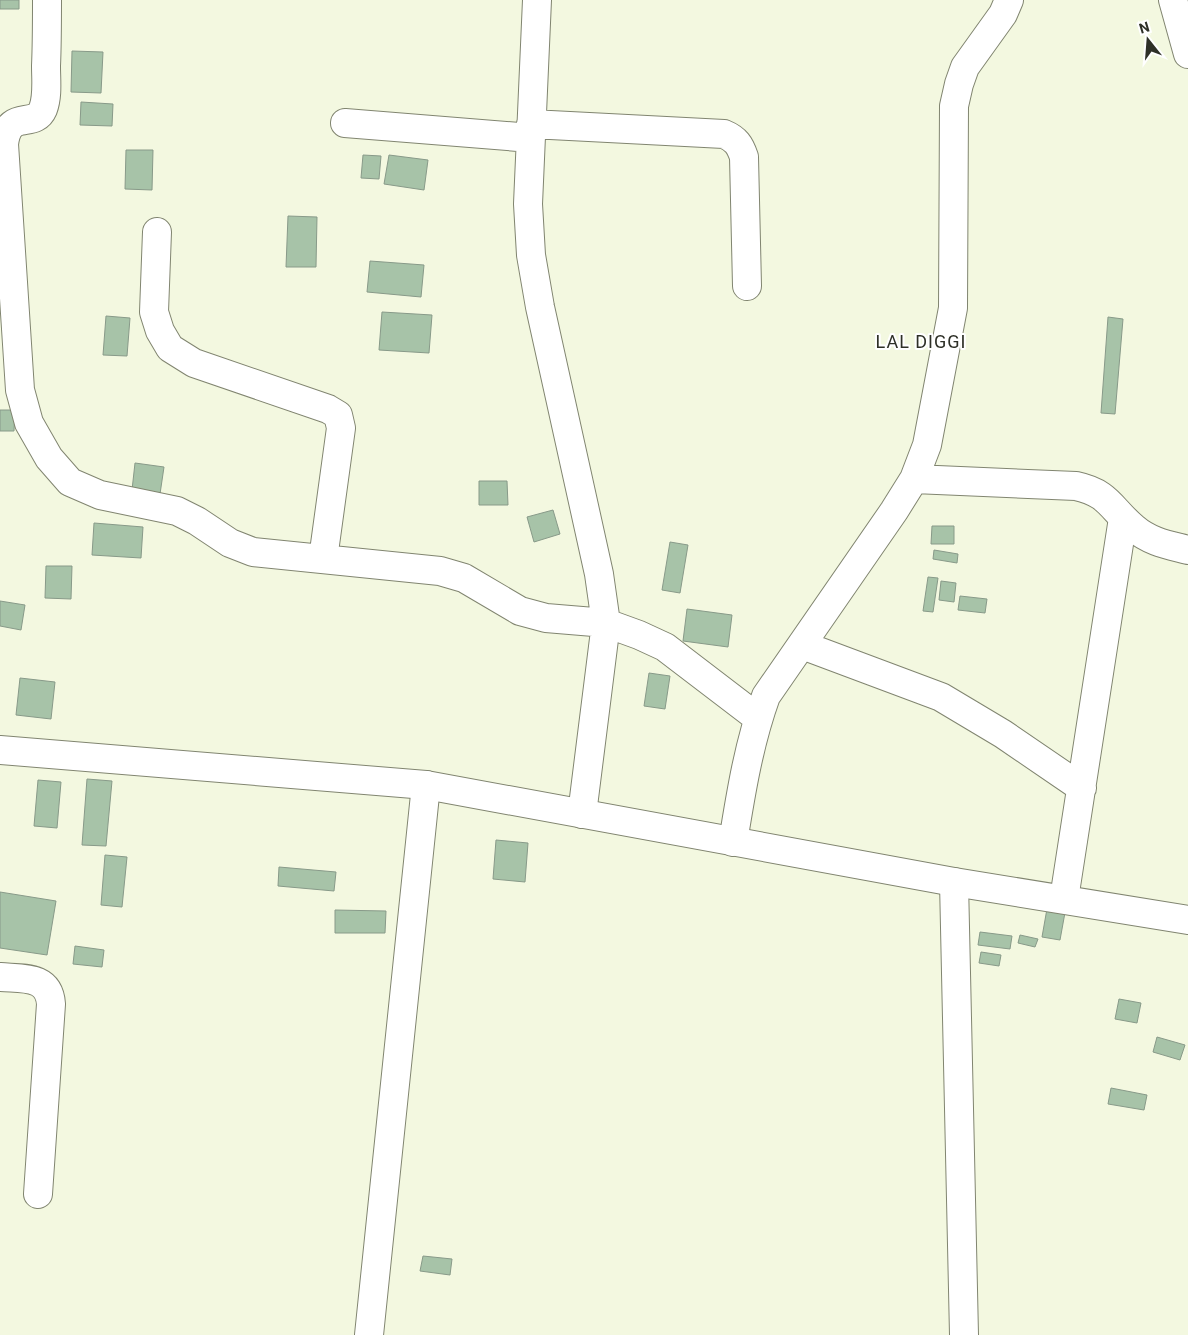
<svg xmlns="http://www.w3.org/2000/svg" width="1188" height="1335" viewBox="0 0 1188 1335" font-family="Roboto,sans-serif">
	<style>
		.building { fill: #a7c3a8; stroke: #889a89 }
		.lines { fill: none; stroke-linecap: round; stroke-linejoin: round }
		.minor-casing { stroke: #818570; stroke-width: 30 }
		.tertiary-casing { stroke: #818570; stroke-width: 30 }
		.minor { stroke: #fff; stroke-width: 28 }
		.tertiary { stroke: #fff; stroke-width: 28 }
		.labels { text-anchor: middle; stroke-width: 4; stroke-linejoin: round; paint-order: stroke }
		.neighbourhood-label { font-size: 18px; letter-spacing: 1px; fill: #2e3027; stroke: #fff }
	</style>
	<rect width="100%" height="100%" fill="#f3f8e0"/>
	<!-- building -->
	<path class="building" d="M0 0H19V9H0Z
		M72 51 103 52 101 93 71 92Z
		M81 102 113 104 112 126 80 125Z
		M126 150H153L152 190 125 189Z
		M363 155 381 156 379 179 361 178Z
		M389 155 428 160 424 190 384 184Z
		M288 216 317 217 316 267H286Z
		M370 261 424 265 421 297 367 292Z
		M382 312 432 315 429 353 379 350Z
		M106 316 130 318 127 356 103 355Z
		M1108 317 1123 319 1115 414 1101 413Z
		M0 410H15L14 431H0Z
		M135 463 164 467 160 494 132 490Z
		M479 481H507L508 505H479Z
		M553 510 560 534 534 542 527 517Z
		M94 523 143 527 141 558 92 555Z
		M932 526H954V544H931Z
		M670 542 688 545 680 593 662 590Z
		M934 550 958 554 957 563 933 559Z
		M46 566H72L71 599 45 598Z
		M928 577 938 578 933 612 923 611Z
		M941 581 956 583 954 602 939 600Z
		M960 596 987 599 985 613 958 610Z
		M0 601 25 605 21 630 0 626Z
		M687 609 732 615 728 647 683 641Z
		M649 673 670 676 665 709 644 706Z
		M20 678 55 682 51 719 16 715Z
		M87 779 112 781 106 846 82 845Z
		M38 780 61 782 57 828 34 826Z
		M496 840 528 843 525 882 493 879Z
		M105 855 127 857 122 907 101 905Z
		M279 867 336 872 334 891 278 886Z
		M0 892 56 901 47 955 0 948Z
		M1048 903 1066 907 1060 940 1042 937Z
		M335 910 386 911 385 933H335Z
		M980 932 1012 936 1010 949 978 945Z
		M1020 935 1038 939 1035 947 1018 943Z
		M75 946 104 950 102 967 73 964Z
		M981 952 1001 955 999 966 979 963Z
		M1119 999 1141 1003 1137 1023 1115 1019Z
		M1157 1037 1185 1045 1180 1060 1153 1052Z
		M1111 1088 1147 1095 1144 1110 1108 1104Z
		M423 1256 452 1259 450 1275 420 1271Z"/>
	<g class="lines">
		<!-- minor casing -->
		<g class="minor-casing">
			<path id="minor" d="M47 0C47 22 47 44 46 66 46 80 48 96 43 109 34 130 9 107 4 144L20 390 29 423 49 458 70 482 100 495 177 511 197 521 230 543 253 552 440 571 464 578 520 611 546 618 606 623 639 635 665 647 758 718
				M537 0 528 204 531 255 540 307 599 574 606 623 582 814
				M1173 0 1188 54
				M345 123 531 138
				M531 124 724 134C736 139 740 145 744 157L747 286
				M157 232 154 312 160 331 170 348 194 363 328 409 338 415 341 428 323 559
				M914 479 1076 486C1109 493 1111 509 1134 528 1150 542 1169 545 1188 550
				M802 645 941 697 1003 734 1082 788
				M733 842C741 792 749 743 766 696L894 511 914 479 927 445 953 308 954 106 959 84 965 67 1003 14 1009 0
				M954 882 964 1335
				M1064 899 1123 518
				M0 977C23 979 49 975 51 1004L38 1194
				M369 1335 426 785"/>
		</g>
		<!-- tertiary casing -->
		<g class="tertiary-casing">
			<path id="tertiary" d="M0 750 426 785 954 882 1188 920"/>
		</g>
		<!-- minor -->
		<use href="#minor" class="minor"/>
		<!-- tertiary -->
		<use href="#tertiary" class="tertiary"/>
	</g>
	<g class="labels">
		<!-- neighbourhood labels -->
		<g class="neighbourhood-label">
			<text x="921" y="348">LAL DIGGI</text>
		</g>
	</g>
	<!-- north arrow -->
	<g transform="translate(1148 40) rotate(343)" stroke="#ffffff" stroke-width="4" paint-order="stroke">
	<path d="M0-4L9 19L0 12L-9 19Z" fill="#2e3027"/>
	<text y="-8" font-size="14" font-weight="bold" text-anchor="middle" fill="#2e3027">N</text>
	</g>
</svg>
